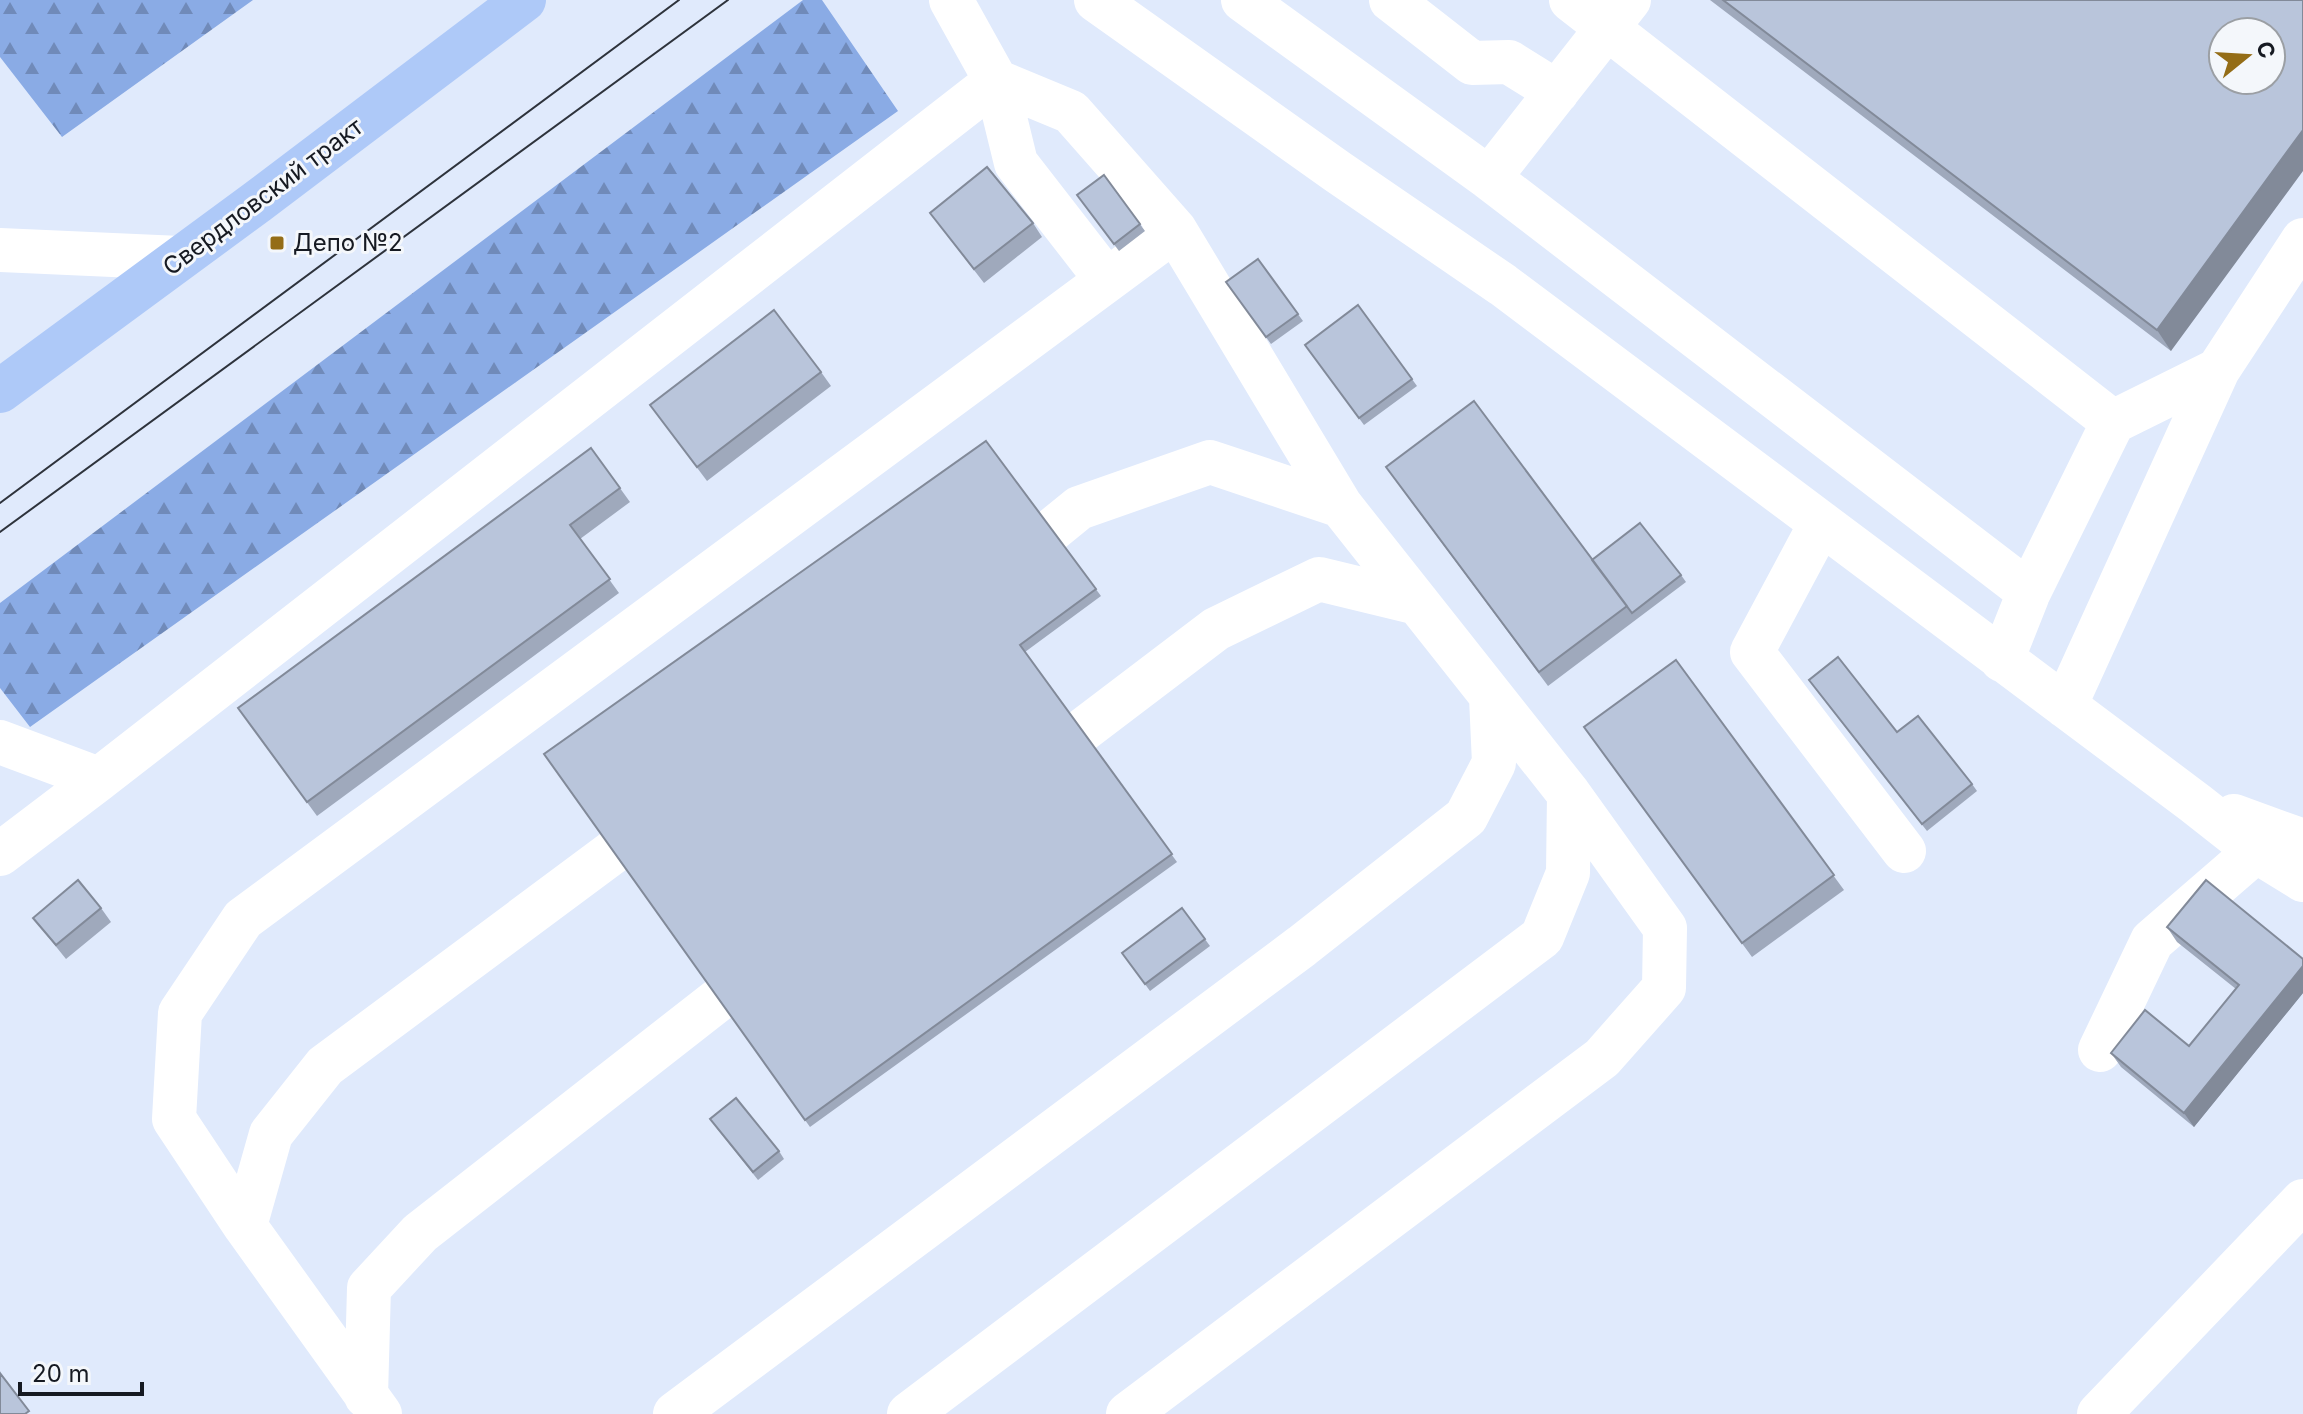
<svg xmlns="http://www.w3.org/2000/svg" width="2303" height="1414" viewBox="0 0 2303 1414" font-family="Inter,sans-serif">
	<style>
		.forest { fill: url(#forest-firs) }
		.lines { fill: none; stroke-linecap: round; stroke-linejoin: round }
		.minor { stroke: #fff; stroke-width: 44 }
		.major { stroke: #aec9f8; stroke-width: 44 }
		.tram { stroke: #2e333c; stroke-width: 2 }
		.wall { fill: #9fa9bc }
		.shaded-wall { fill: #828a99 }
		.building { fill: #b9c5db; stroke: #828a99; stroke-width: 2; fill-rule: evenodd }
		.poi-dot { fill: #946d17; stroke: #f4f7fb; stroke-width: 3 }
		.labels { text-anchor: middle; stroke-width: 6; stroke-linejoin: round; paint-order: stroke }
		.street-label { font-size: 24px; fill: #161a22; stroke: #f4f7fb }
		.poi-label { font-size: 24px; fill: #161a22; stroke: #f4f7fb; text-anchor: start }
	</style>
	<defs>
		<pattern id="forest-firs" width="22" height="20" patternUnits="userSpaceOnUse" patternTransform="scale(2)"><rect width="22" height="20" fill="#8aabe5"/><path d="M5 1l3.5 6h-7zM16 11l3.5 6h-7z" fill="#708ab9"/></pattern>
	</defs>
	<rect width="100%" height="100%" fill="#e0eafc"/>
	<!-- forest -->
	<path class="forest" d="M0 0H253L62 137 0 57Z
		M803 0H822L898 111 30 727 0 688V603Z"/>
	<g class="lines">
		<!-- minor -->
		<path class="minor" d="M951 0 996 81 1016 163 1106 279
			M1096 0 1338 172 1503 285 2195 803 2256 851 2303 880
			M1243 0 1489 178 1629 0
			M1391 0 1472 63 1509 62 1557 92
			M1571 0 2113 422 2218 370
			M1489 178 2029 592
			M0 250 180 258
			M1821 523 1752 652 1904 851
			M1052 530 1079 508 1210 462 1341 506
			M2002 660 2029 592 2113 422
			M2065 706 2218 370 2303 240
			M1083 730 1216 629 1319 579 1418 603
			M0 742 99 779 996 81
			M2234 816 2303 841
			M0 854 99 779
			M2100 1050 2152 941 2256 851
			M245 1226 271 1134 325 1066 613 852
			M366 1396 369 1288 420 1233 718 1000
			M380 1414 245 1226 174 1119 180 1013 243 919 1175 230
			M675 1414 1302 946 1466 817 1494 763 1491 697
			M909 1414 1542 937 1568 873 1569 794 1341 506 1175 230 1071 112 996 81
			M1128 1414 1602 1058 1664 988 1665 928 1569 794
			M2099 1414 2303 1201"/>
		<!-- major -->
		<path class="major" d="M0 391 257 202 524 0"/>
		<!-- tram -->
		<path class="tram" d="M0 503 679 0
			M0 532 728 0"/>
	</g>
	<!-- wall -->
	<path class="wall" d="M1710 0H2303L2171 351Z
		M1104 175 1145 231 1119 251 1077 195Z
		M930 213 1033 223 1042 237 984 283Z
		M1258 259 1303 321 1271 344 1226 282Z
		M1358 305 1417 386 1364 425 1305 345Z
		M821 372 831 386 707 481 650 405Z
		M986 441 1101 596 1025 652 1177 862 810 1127 544 754Z
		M591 448 630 502 580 539 619 593 317 816 238 708Z
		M1396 481 1592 560 1681 575 1686 582 1548 686Z
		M1676 660 1844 890 1752 957 1584 727Z
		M1814 687 1897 732 1972 784 1977 791 1927 831Z
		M101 908 111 922 66 959 33 918Z
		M1182 908 1210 946 1150 991 1122 953Z
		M2167 927 2303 959V993L2194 1127 2121 1067 2111 1053 2189 1046 2236 989 2177 942Z
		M715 1126 779 1151 784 1159 758 1180Z"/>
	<!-- shaded-wall -->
	<path class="shaded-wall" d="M2303 130V171L2171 351 2157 330Z
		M2303 966V993L2194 1127 2184 1113Z"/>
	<!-- building -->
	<path class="building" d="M1723 0H2303V130L2157 330ZM2223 32H2271V80H2223Z
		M987 167 1033 223 974 269 930 213Z
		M1104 175 1140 224 1114 244 1077 195Z
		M1258 259 1298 314 1266 337 1226 282Z
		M1358 305 1412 379 1359 418 1305 345Z
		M774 310 821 372 697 467 650 405Z
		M1474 401 1627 606 1539 672 1386 467Z
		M986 441 1096 589 1020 645 1172 854 805 1120 544 754Z
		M591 448 620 488 570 525 610 579 307 802 238 708Z
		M1640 523 1681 575 1632 613 1592 560Z
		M1838 657 1897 732 1918 716 1972 784 1922 824 1809 680Z
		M1676 660 1834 875 1742 943 1584 727Z
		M78 880 101 908 56 945 33 918Z
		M2206 880 2303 959V966L2184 1113 2111 1053 2145 1010 2189 1046 2239 985 2167 927Z
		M1182 908 1205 939 1145 984 1122 953Z
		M736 1098 779 1151 753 1172 710 1119Z
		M0 1373 29 1411 25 1414H0Z"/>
	<!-- markers -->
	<rect class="poi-dot" x="269" y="235" width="16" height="16" rx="4"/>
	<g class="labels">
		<!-- street labels -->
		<g class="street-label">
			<text transform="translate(263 197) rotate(-37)" y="8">Свердловский тракт</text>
		</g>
		<!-- poi labels -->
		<g class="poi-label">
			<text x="293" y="251">Депо №2</text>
		</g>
	</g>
	<!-- north arrow -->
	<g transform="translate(2247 56) rotate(72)"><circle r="38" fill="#f4f7fb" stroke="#9b9fa4" stroke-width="2"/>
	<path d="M0-6L14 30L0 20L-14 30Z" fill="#946d17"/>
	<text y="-12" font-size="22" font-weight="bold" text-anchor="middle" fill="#161a22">С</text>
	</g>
	<!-- scale -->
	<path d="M20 1382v12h122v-12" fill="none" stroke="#161a22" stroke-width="4"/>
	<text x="32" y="1382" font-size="24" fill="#161a22" stroke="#f4f7fb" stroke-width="6" paint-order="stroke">20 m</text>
</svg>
